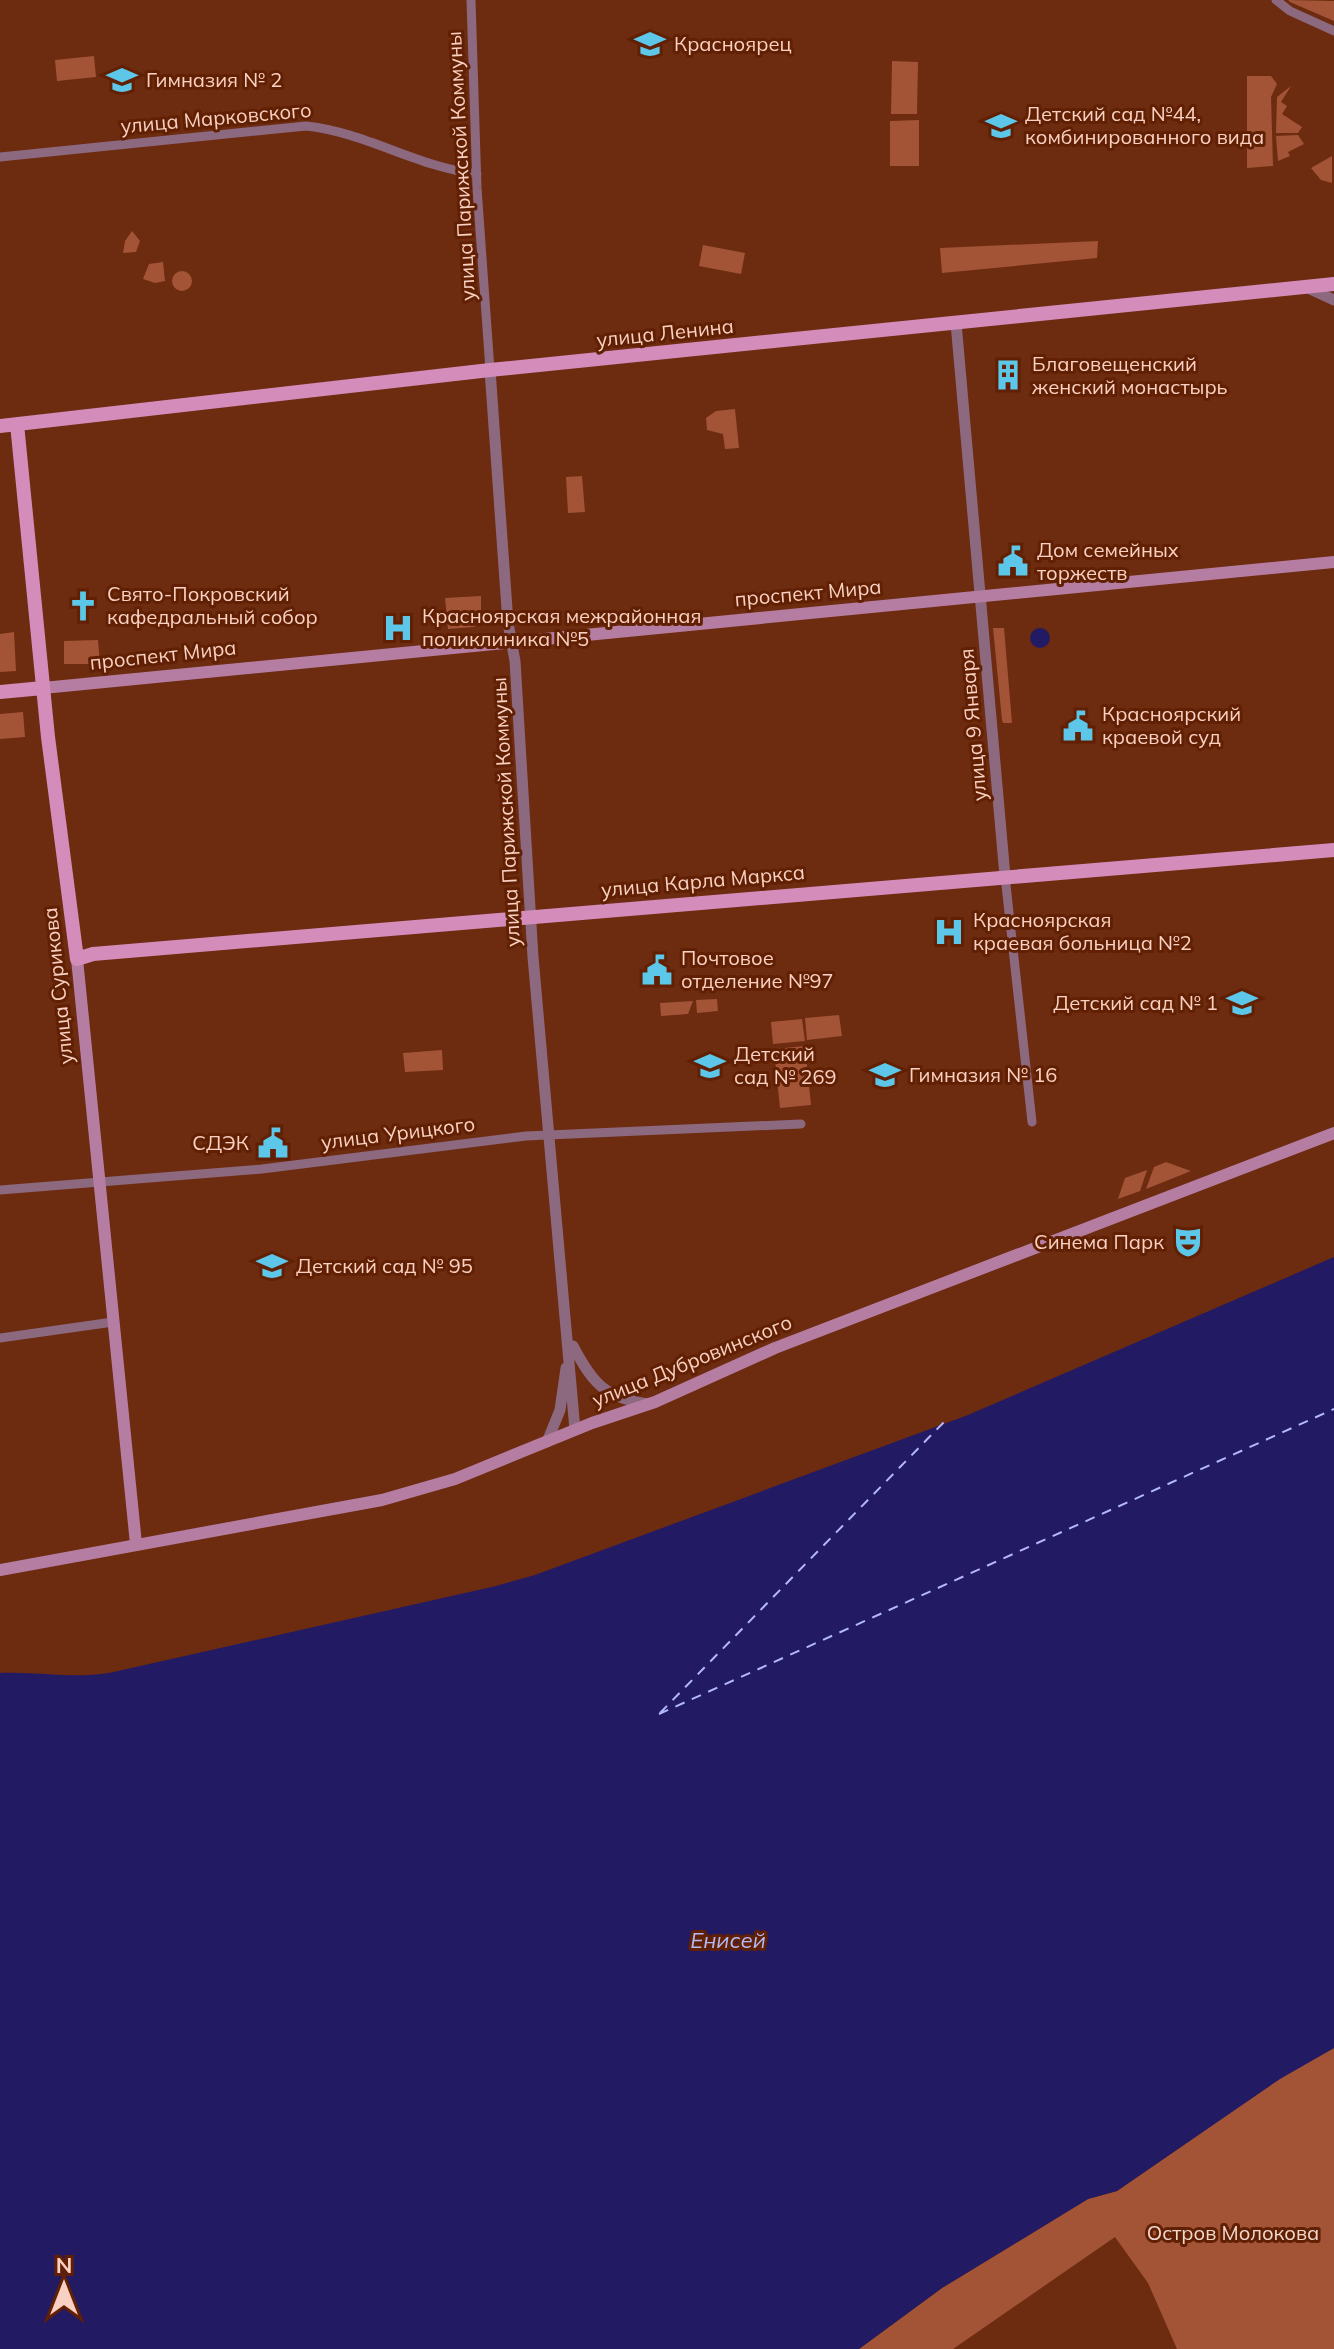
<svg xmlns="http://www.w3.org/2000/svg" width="1334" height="2349" viewBox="0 0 1334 2349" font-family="Mulish,sans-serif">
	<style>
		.green { fill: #a35437 }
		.water { fill: #231a64 }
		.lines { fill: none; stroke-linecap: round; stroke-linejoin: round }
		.ferry { stroke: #b3b8f9; stroke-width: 2; stroke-dasharray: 10 8; stroke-linecap: butt }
		.minor { stroke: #8c697f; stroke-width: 9 }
		.tertiary { stroke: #8c697f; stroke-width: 11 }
		.secondary { stroke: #b57da1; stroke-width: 12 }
		.primary { stroke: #d48cbb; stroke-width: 14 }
		.labels { text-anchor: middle; stroke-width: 6; stroke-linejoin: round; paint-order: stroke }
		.poi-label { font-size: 20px; fill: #f9d0c1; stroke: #612003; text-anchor: start }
		.street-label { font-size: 20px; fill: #f9d0c1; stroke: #612003 }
		.park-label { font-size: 20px; fill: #f1d8cf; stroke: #612003 }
		.water-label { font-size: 22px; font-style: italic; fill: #b3b8f9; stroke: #612003 }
	</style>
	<rect width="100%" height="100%" fill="#6d2b10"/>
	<!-- green -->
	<path class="green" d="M1288 0 1334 1V21L1290 2Z
		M94 56 96 77 57 81 55 60Z
		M892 61 918 62 917 114H891Z
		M1247 76H1271L1277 84 1271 97 1273 166 1247 168Z
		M1291 86 1281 102 1287 106 1282 114 1302 127 1298 133H1276L1277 97Z
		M919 120V166H890V121Z
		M1298 135 1304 144 1288 152 1290 156 1278 161 1276 136Z
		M1332 156V183L1321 180 1311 168Z
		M132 231 140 241 136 252 123 253 125 241Z
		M1098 241 1097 258 942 273 940 248Z
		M703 245 745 253 741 274 699 266Z
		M163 262 165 281 155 283 143 279 149 264Z
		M172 281a10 10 0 1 1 20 0a10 10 0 1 1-20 0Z
		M735 409 739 448 725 449 723 434 707 430 706 418 716 411Z
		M582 476 585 512 568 513 566 477Z
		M481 596V618L474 627 448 629 445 598Z
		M993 628H1004L1012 723H1003L1002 720Z
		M14 632 16 671 0 672V634Z
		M98 640 100 664H64V641Z
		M23 712 25 737 0 739V714Z
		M717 999 718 1011 697 1013 696 1000Z
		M693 1001 688 1014 661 1016 660 1003Z
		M839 1015 842 1036 807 1040 805 1018Z
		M802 1019 805 1041 773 1044 771 1022Z
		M805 1046 811 1105 780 1108 774 1049Z
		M442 1050 443 1070 405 1072 403 1053Z
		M1166 1162 1191 1171 1146 1189 1154 1167Z
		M1147 1170 1140 1191 1118 1199 1125 1178Z
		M1334 2048V2349H1177L1148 2283 1115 2237 953 2349H859L942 2288 1088 2199 1117 2191 1280 2078Z"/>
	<!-- water -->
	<path class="water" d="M1030 638a10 10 0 1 1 20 0a10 10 0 1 1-20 0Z
		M1334 1257V2048L1280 2079 1117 2191 1088 2199 942 2288 859 2349H0V1673C38 1671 70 1679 109 1673L496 1586 535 1575 968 1415Z"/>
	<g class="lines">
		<!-- ferry -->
		<path class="ferry" d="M660 1713 944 1422
			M659 1714 1334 1409"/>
		<!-- minor -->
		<path class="minor" d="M471 0 477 188 490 370
			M1276 0 1290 11 1334 31
			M0 157 306 126C365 132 417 167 477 174
			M1005 876 1032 1122
			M0 1190 262 1169 526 1136 801 1124
			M0 1338 113 1322"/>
		<!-- tertiary -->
		<path class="tertiary" d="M1306 287 1334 300
			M956 323 1005 876
			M490 370 508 623 515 661 533 957 575 1430
			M573 1346C593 1384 605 1398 649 1404
			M547 1442 560 1410 566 1368"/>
		<!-- secondary -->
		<path class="secondary" d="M43 688 1334 562
			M77 959 136 1544
			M0 1570 382 1500 455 1479 592 1423 655 1402 775 1348 1334 1133"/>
		<!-- primary -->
		<path class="primary" d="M17 424 48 737 77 959 93 954 1334 850
			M0 426 490 370 1334 284
			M0 692 43 688"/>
	</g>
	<!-- icons -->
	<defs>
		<g id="school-bare" transform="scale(2.4)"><path d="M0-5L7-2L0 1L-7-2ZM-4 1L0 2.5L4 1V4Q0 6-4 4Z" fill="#5cc7e8" stroke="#612003" stroke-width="2.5" paint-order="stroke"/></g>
		<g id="building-bare" transform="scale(2.4)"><path d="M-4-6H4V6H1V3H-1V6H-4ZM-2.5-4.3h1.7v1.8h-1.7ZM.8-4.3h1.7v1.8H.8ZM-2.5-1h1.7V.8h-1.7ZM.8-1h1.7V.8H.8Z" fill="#5cc7e8" stroke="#612003" stroke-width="2.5" paint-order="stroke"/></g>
		<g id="civic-bare" transform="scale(2.4)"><path d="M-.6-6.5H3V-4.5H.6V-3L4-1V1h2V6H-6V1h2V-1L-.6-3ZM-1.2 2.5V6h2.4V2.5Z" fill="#5cc7e8" stroke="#612003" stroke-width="2.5" paint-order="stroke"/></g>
		<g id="church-bare" transform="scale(2.4)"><path d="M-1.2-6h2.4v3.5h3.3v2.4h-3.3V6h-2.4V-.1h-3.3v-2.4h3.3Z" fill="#5cc7e8" stroke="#612003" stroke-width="2.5" paint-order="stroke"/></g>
		<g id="hospital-bare" transform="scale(2.4)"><path d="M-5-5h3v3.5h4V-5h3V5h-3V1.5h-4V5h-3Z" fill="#5cc7e8" stroke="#612003" stroke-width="2.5" paint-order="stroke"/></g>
		<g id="theatre-bare" transform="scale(2.4)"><path d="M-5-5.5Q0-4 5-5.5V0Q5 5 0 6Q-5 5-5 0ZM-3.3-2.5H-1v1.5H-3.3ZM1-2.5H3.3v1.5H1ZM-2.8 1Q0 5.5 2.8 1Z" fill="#5cc7e8" stroke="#612003" stroke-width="2.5" paint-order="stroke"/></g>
	</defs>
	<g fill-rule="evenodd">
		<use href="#school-bare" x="650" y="44"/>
		<use href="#school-bare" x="122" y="80"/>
		<use href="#school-bare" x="1001" y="126"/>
		<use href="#building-bare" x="1008" y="375"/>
		<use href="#civic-bare" x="1013" y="561"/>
		<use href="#church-bare" x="83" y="606"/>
		<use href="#hospital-bare" x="398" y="628"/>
		<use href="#civic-bare" x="1078" y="726"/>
		<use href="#hospital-bare" x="949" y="932"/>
		<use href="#civic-bare" x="657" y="970"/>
		<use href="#school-bare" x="1242" y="1003"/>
		<use href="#school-bare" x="710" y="1066"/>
		<use href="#school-bare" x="885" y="1075"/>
		<use href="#civic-bare" x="273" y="1143"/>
		<use href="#theatre-bare" x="1188" y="1242"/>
		<use href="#school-bare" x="272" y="1266"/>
	</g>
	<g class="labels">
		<!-- poi labels -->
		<g class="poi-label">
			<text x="674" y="51">Красноярец</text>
			<text x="146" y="87">Гимназия № 2</text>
			<text x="1025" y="121">Детский сад №44,<tspan x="1025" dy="23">комбинированного вида</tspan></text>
			<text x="1032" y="371">Благовещенский<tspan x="1032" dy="23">женский монастырь</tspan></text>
			<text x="1037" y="557">Дом семейных<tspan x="1037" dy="23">торжеств</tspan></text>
			<text x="107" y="601">Свято-Покровский<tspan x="107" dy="23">кафедральный собор</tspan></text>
			<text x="422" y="623">Красноярская межрайонная<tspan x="422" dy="23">поликлиника №5</tspan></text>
			<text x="1102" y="721">Красноярский<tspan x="1102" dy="23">краевой суд</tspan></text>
			<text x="973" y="927">Красноярская<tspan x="973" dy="23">краевая больница №2</tspan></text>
			<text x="681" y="965">Почтовое<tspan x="681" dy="23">отделение №97</tspan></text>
			<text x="1218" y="1010" text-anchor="end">Детский сад № 1</text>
			<text x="734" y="1061">Детский<tspan x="734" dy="23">сад № 269</tspan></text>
			<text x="909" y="1082">Гимназия № 16</text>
			<text x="249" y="1150" text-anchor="end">СДЭК</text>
			<text x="1164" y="1249" text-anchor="end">Синема Парк</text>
			<text x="296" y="1273">Детский сад № 95</text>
		</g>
		<!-- street labels -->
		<g class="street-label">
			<text transform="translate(216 118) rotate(-5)" y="7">улица Марковского</text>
			<text transform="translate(461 166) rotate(-93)" y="7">улица Парижской Коммуны</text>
			<text transform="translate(665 333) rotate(-6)" y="7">улица Ленина</text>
			<text transform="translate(808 593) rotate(-5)" y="7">проспект Мира</text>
			<text transform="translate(163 655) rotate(-6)" y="7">проспект Мира</text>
			<text transform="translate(973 725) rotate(-95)" y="7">улица 9 Января</text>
			<text transform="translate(506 812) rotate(-93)" y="7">улица Парижской Коммуны</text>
			<text transform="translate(703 881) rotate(-5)" y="7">улица Карла Маркса</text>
			<text transform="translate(58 986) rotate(-96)" y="7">улица Сурикова</text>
			<text transform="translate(398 1133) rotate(-7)" y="7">улица Урицкого</text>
			<text transform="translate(692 1361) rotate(-22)" y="7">улица Дубровинского</text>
		</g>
		<!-- park labels -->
		<g class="park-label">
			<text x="1233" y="2240">Остров Молокова</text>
		</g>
		<!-- water labels -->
		<g class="water-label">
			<text x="728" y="1948">Енисей</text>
		</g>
	</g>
	<!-- north arrow -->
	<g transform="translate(64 2285)" stroke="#612003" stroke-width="6" paint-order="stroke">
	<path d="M0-6L14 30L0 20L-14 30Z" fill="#f9d0c1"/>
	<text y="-12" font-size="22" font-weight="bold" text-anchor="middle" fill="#f9d0c1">N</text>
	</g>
</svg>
